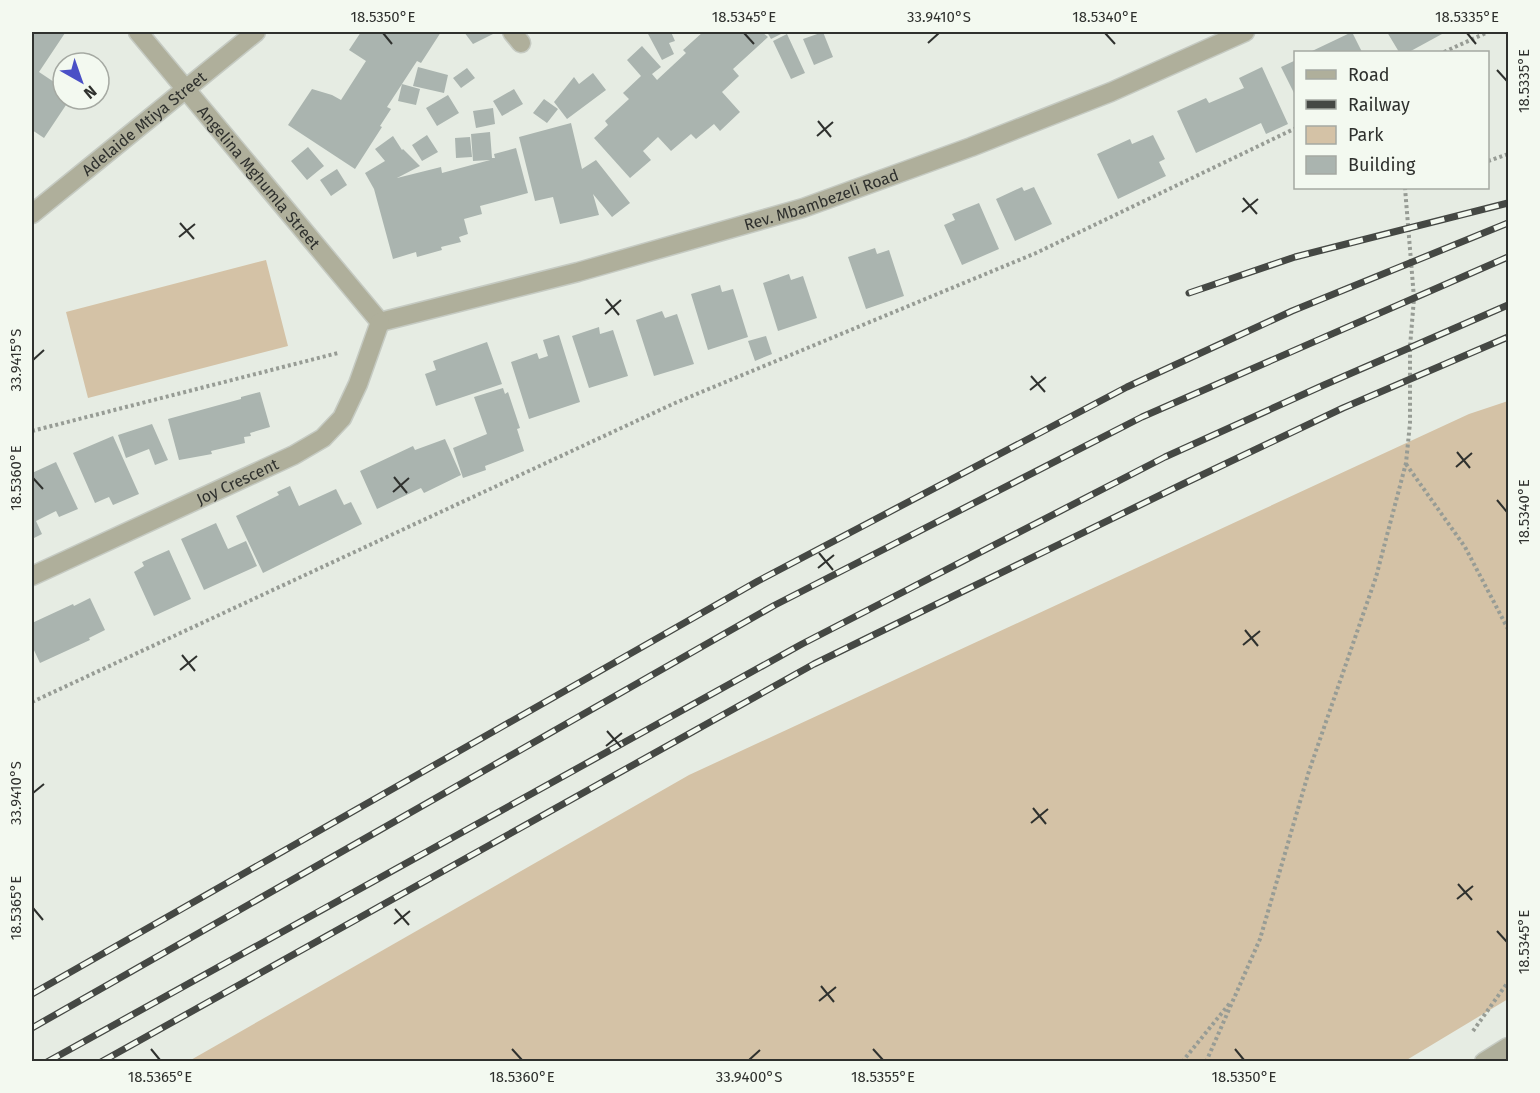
<svg xmlns="http://www.w3.org/2000/svg" width="1540" height="1093" viewBox="0 0 1540 1093" font-family="'Fira Sans',sans-serif">
	<style>
		.green { fill: #d4c2a6 }
		.building { fill: #aab4af }
		.lines { fill: none; stroke-linecap: round; stroke-linejoin: round }
		.service-casing { stroke: #c5cac2; stroke-width: 21 }
		.minor-casing { stroke: #c5cac2; stroke-width: 21 }
		.path { stroke: #979c95; stroke-width: 4; stroke-dasharray: 3 3; stroke-linecap: butt }
		.service { stroke: #afaf9b; stroke-width: 18 }
		.minor { stroke: #afaf9b; stroke-width: 18 }
		.rail-casing { stroke: #454844; stroke-width: 7 }
		.rail { stroke: #f3f9f0; stroke-width: 4.5; stroke-dasharray: 14; stroke-linecap: butt }
		.ticks { fill: none; stroke: #2f312e; stroke-width: 2 }
		.labels { text-anchor: middle; stroke-width: 4.5; stroke-linejoin: round; paint-order: stroke }
		.street-label { font-size: 16px; fill: #2f312e; stroke: #f3f9f0 }
		.neatline { fill: none; stroke: #2f312e; stroke-width: 2 }
		.ticks-label { font-size: 15px; text-anchor: middle; fill: #2f312e }
	</style>
	<rect width="100%" height="100%" fill="#e6ece3"/>
	<!-- green -->
	<path class="green" d="M266 260 288 346 88 398 66 312Z
		M1508 401V999L1405 1061H189L689 775 1469 414Z"/>
	<!-- building -->
	<path class="building" d="M32 32H62L65 33 39 72 63 88V99H70L44 138 32 130Z
		M361 32H441L421 63 417 61 387 107 391 109 380 126 382 127 355 169 288 125 312 89 332 95 341 100 366 61 349 50Z
		M464 32H492L493 34 473 44Z
		M647 32H671L675 41 669 43 674 54 662 60Z
		M703 32H762L768 37 733 69 739 76 722 92 740 112 720 131 714 124 696 139 691 134 671 151 658 137 643 151 651 160 630 178 594 138 608 125 605 121 629 99 623 93 641 76 627 60 642 46 661 67 652 74 657 80 686 53 683 50Z
		M767 32H785L771 39Z
		M823 32 833 57 814 65 803 39Z
		M1352 32 1362 52H1310Z
		M1387 32H1441L1442 34 1409 52H1399Z
		M787 34 805 73 791 79 773 41Z
		M1296 60V97L1281 67Z
		M418 67 448 75 444 93 413 86Z
		M1262 67 1288 124 1266 134 1261 123 1196 153 1177 111 1206 98 1209 103 1244 88 1239 78Z
		M467 68 475 78 461 88 453 78Z
		M593 73 606 90 567 119 554 102 574 77 579 84Z
		M402 84 420 89 416 105 398 101Z
		M514 89 523 104 502 116 493 101Z
		M448 95 459 113 437 126 426 108Z
		M544 99 558 109 547 123 533 113Z
		M493 108 495 124 476 128 473 111Z
		M571 123 582 169 596 160 630 203 612 217 593 194 599 215 560 224 553 197 535 201 519 137Z
		M490 132 492 158H495L494 154 516 148 528 193 480 206 482 214 464 219 468 234 459 237 461 242 441 247 442 250 417 257 416 252 393 259 374 189 365 173 385 161 375 149 393 136 402 150 403 149 420 166 397 178 441 167 442 173 490 160 473 161 471 134Z
		M427 135 438 152 422 161 412 145Z
		M1153 135 1165 159 1159 162 1166 176 1118 199 1097 154 1130 139 1132 144Z
		M470 137 472 157 456 158 455 138Z
		M308 147 324 166 307 180 291 161Z
		M337 169 347 185 331 196 320 180Z
		M1022 187 1024 191 1034 187 1052 224 1015 241 996 199Z
		M979 203 999 249 962 265 944 225 955 220 952 214Z
		M875 248 877 254 889 250 904 296 866 309 848 257Z
		M789 274 791 280 803 276 817 318 778 331 763 283Z
		M720 285 722 292 733 289 748 337 708 350 691 294Z
		M662 311 665 318 677 314 694 364 654 376 636 320Z
		M599 327 600 334 613 330 628 376 589 388 572 336Z
		M559 335 580 402 529 419 511 362 537 353 539 359 548 356 543 340Z
		M766 336 772 354 755 361 748 341Z
		M487 342 502 384 436 406 425 374 436 370 433 361Z
		M503 388 505 394 508 392 520 428 517 429 524 451 485 466 486 470 463 478 453 448 487 434 474 397Z
		M260 392 270 427 250 433 251 436 244 437 245 443 211 451 212 454 179 460 168 419 241 399V397Z
		M152 424 168 460 155 465 149 449 126 458 118 435Z
		M113 436 139 494 113 505 109 497 95 503 73 453Z
		M445 439 461 475 424 493 421 488 377 509 360 471 413 446 415 450Z
		M56 462 78 509 59 517 56 511 36 521 42 534 32 539V473Z
		M290 486 299 506 336 489 344 505 351 502 362 524 263 573 236 516 279 495 277 492Z
		M216 523 228 549 246 541 257 566 204 590 181 539Z
		M169 550 191 599 154 616 134 572 144 566 142 562Z
		M90 598 105 630 89 638 90 640 40 663 32 646V637L33 636 32 623 73 604 74 606Z"/>
	<g class="lines">
		<!-- service casing -->
		<g class="service-casing">
			<path id="service" d="M512 32 521 43"/>
		</g>
		<!-- minor casing -->
		<g class="minor-casing">
			<g id="minor">
				<path id="s1" d="M138 32 380 322"/>
				<path id="s2" d="M32 214 256 32"/>
				<path id="s3" d="M380 322 578 272 803 208 971 147 1111 92 1245 32"/>
				<path id="s4" d="M32 576 294 455 323 438 342 418 358 384 380 322"/>
				<path d="M1484 1062 1508 1047"/>
			</g>
		</g>
		<!-- path -->
		<path class="path" d="M1444 52 1488 32
			M1488 161 1508 154
			M32 431 338 353
			M1406 464 1465 547 1508 629
			M32 702 675 403 1036 253 1296 128
			M1473 1031 1508 982
			M1182 1062 1230 1003
			M1206 1062 1260 939 1309 771 1376 577 1406 463 1410 423V347L1414 298 1405 188"/>
		<!-- service -->
		<use href="#service" class="service"/>
		<!-- minor -->
		<use href="#minor" class="minor"/>
		<!-- rail casing -->
		<g class="rail-casing">
			<path id="rail" d="M1189 293 1295 257 1508 203
				M32 994 758 581 1127 387 1292 311 1508 223
				M32 1028 775 605 1142 417 1508 257
				M47 1062 802 644 1165 457 1324 385 1508 305
				M101 1062 814 664 1183 484 1343 408 1508 337"/>
		</g>
		<!-- rail -->
		<use href="#rail" class="rail"/>
	</g>
	<!-- ticks -->
	<path class="ticks" d="M383 33 392 44M744 33 754 44M1105 33 1115 44M1467 33 1476 44M928 43 939 33M1497 70 1507 81M818 121 831 137M817 136 833 122M1243 198 1257 214M1242 212 1258 199M180 223 194 239M179 237 195 224M606 299 619 315M605 314 621 300M33 360 44 350M1031 376 1045 392M1030 390 1046 377M1457 452 1470 468M1456 467 1472 453M394 477 407 493M33 478 43 489M393 492 409 478M1497 500 1507 512M819 553 833 570M818 568 834 555M1245 630 1258 646M1243 645 1260 631M182 655 195 671M180 670 197 656M607 731 621 747M606 746 622 733M33 793 44 784M1033 808 1046 824M1031 823 1048 809M1458 884 1472 900M1457 899 1473 886M33 908 43 920M395 909 409 925M394 924 410 911M1497 931 1507 942M821 986 834 1002M819 1001 836 987M151 1049 160 1060M512 1049 522 1060M873 1049 883 1060M1235 1049 1244 1060M749 1060 760 1050"/>
	<g class="labels">
		<!-- street labels -->
		<g class="street-label">
			<text dy="6" stroke="none"><textPath href="#s2" startOffset="144">Adelaide Mtiya Street</textPath></text>
			<text dy="6" stroke="none"><textPath href="#s1" startOffset="189">Angelina Mghumla Street</textPath></text>
			<text dy="6" stroke="none"><textPath href="#s3" startOffset="458">Rev. Mbambezeli Road</textPath></text>
			<text dy="6" stroke="none"><textPath href="#s4" startOffset="226">Joy Crescent</textPath></text>
		</g>
	</g>
	<!-- border -->
	<rect width="1540" height="1093" fill="none" stroke="#f3f9f0" stroke-width="66"/>
	<!-- legend -->
	<rect x="1294" y="51" width="195" height="138" fill="#f3f9f0" stroke="#a5a9a2" stroke-width="1.5"/>
	<rect x="1306" y="70" width="30" height="9" fill="#afaf9b" stroke="#a5a9a2" stroke-width="1.5"/>
	<text x="1348" y="81" font-size="18" fill="#2f312e">Road</text>
	<rect x="1306" y="100" width="30" height="9" fill="#454844" stroke="#a5a9a2" stroke-width="1.5"/>
	<text x="1348" y="111" font-size="18" fill="#2f312e">Railway</text>
	<rect x="1306" y="126" width="30" height="18" fill="#d4c2a6" stroke="#a5a9a2" stroke-width="1.5"/>
	<text x="1348" y="141" font-size="18" fill="#2f312e">Park</text>
	<rect x="1306" y="156" width="30" height="18" fill="#aab4af" stroke="#a5a9a2" stroke-width="1.5"/>
	<text x="1348" y="171" font-size="18" fill="#2f312e">Building</text>
	<!-- north arrow -->
	<g transform="translate(81 81) rotate(140)"><circle r="28" fill="#f3f9f0" stroke="#a5a9a2" stroke-width="1.5"/>
	<path d="M0-4.5L10 22L0 15L-10 22Z" fill="#4a50c6"/>
	<text y="-9" font-size="16" font-weight="bold" text-anchor="middle" fill="#2f312e">N</text>
	</g>
	<rect x="33" y="33" width="1474" height="1027" class="neatline"/>
	<g class="ticks-label">
		<text x="383" y="22">18.5350°E</text>
		<text x="744" y="22">18.5345°E</text>
		<text x="939" y="22">33.9410°S</text>
		<text x="1105" y="22">18.5340°E</text>
		<text x="1467" y="22">18.5335°E</text>
		<text transform="translate(1524 81) rotate(-90)" y="5">18.5335°E</text>
		<text transform="translate(16 360) rotate(-90)" y="5">33.9415°S</text>
		<text transform="translate(16 478) rotate(-90)" y="5">18.5360°E</text>
		<text transform="translate(1524 512) rotate(-90)" y="5">18.5340°E</text>
		<text transform="translate(16 793) rotate(-90)" y="5">33.9410°S</text>
		<text transform="translate(16 908) rotate(-90)" y="5">18.5365°E</text>
		<text transform="translate(1524 942) rotate(-90)" y="5">18.5345°E</text>
		<text x="160" y="1082">18.5365°E</text>
		<text x="522" y="1082">18.5360°E</text>
		<text x="749" y="1082">33.9400°S</text>
		<text x="883" y="1082">18.5355°E</text>
		<text x="1244" y="1082">18.5350°E</text>
	</g>
</svg>
